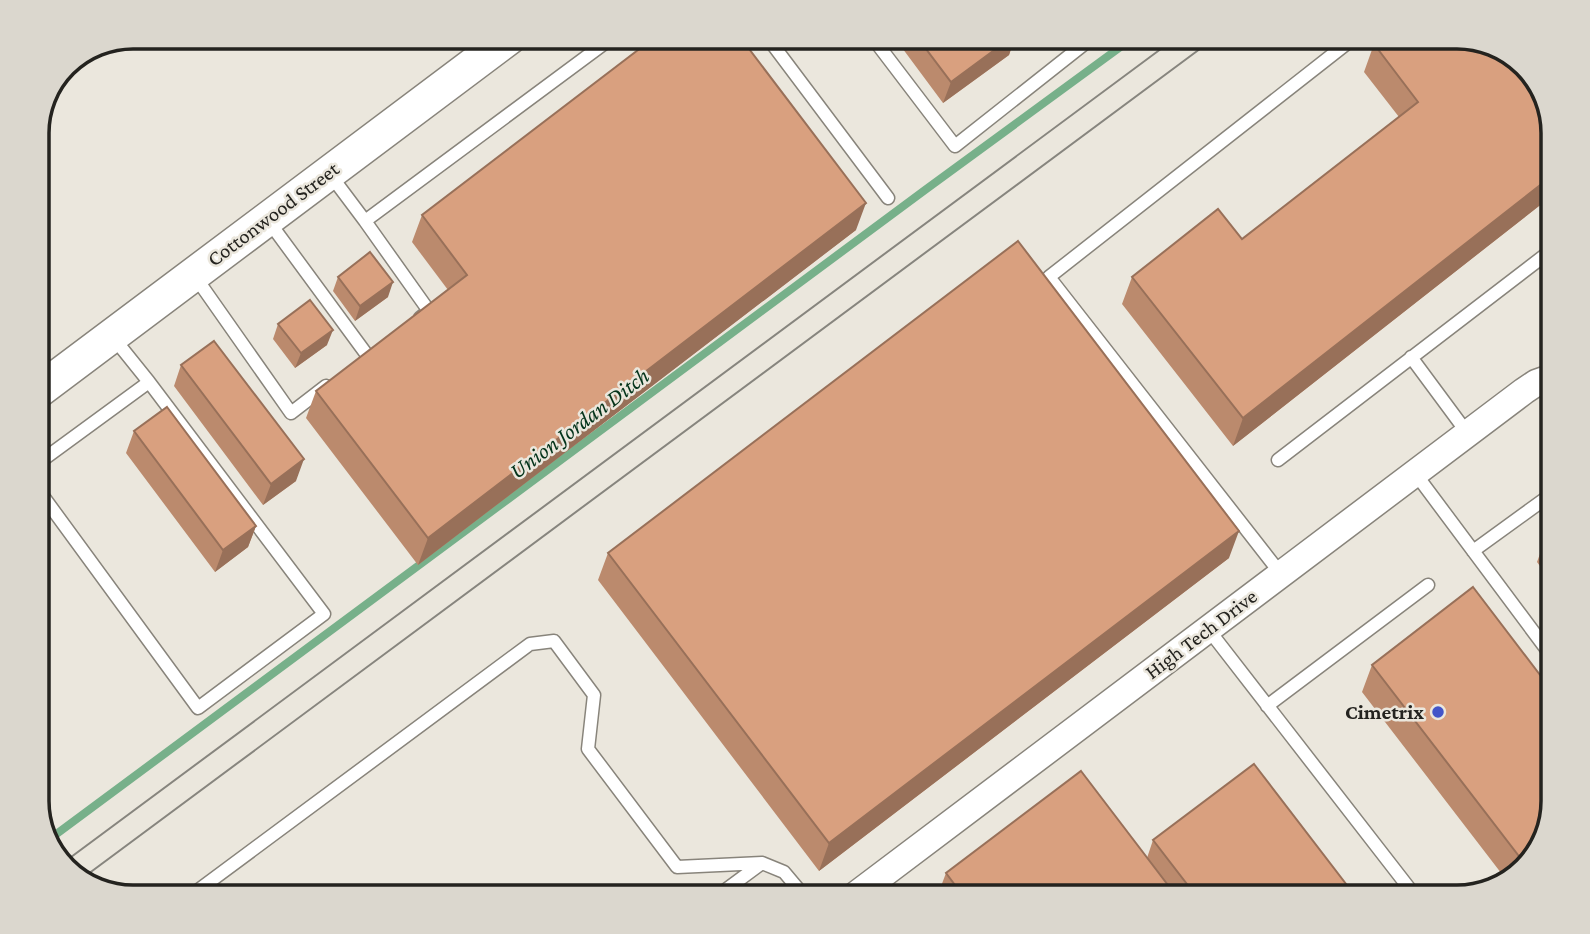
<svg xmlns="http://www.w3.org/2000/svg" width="1590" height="934" viewBox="0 0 1590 934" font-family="'Crimson Pro',serif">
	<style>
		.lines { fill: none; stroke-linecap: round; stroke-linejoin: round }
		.stream { stroke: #77b08a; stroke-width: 8 }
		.service-casing { stroke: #88847b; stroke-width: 15 }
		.minor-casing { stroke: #88847b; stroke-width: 29 }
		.tertiary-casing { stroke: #88847b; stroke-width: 36 }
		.service { stroke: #fff; stroke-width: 12 }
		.minor { stroke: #fff; stroke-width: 26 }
		.tertiary { stroke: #fff; stroke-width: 33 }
		.tram { stroke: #87857e; stroke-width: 2 }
		.wall { fill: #bb8a6d }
		.shaded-wall { fill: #987059 }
		.building { fill: #d9a07f; stroke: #987059; stroke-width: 2 }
		.poi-dot { fill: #4355c9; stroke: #ebe7dd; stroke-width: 2.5 }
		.labels { text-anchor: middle; stroke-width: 5; stroke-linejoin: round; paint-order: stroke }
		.street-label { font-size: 21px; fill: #24231f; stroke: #ebe7dd }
		.poi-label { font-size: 21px; font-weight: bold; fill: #24231f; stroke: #ebe7dd; text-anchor: end }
		.water-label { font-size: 23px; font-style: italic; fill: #03331a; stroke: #ebe7dd }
		.rim { fill: none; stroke: #24231f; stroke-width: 3.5 }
	</style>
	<rect width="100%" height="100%" fill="#ebe7dd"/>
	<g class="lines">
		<!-- stream -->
		<path class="stream" d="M47 841 925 190 1134 37"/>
		<!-- service casing -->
		<g class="service-casing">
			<path id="service" d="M767 37 888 198
				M872 37 955 146 1093 37
				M329 173 365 221 429 311 420 318
				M267 219 367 355
				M365 221 613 37
				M194 275 291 413 326 386
				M1411 357 1468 434
				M1278 460 1553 249
				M37 464 149 382
				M1415 473 1553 658
				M37 488 198 708 324 614 149 382 112 336
				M1473 551 1553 493
				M1281 574 1049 277 1355 37
				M1208 629 1416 897
				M1267 706 1428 585
				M189 897 530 644 554 641 594 695 588 749 677 867 762 863 784 872 805 897
				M716 897 762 863"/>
		</g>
		<!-- minor casing -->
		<g class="minor-casing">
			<path id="minor" d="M853 897 1524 391 1536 383 1553 377"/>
		</g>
		<!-- tertiary casing -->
		<g class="tertiary-casing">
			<path id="tertiary" d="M37 392 510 37"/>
		</g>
		<!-- service -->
		<use href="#service" class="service"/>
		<!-- minor -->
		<use href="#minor" class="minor"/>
		<!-- tertiary -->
		<use href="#tertiary" class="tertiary"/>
		<!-- tram -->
		<path class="tram" d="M63 863 1177 37
			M80 880 1216 37"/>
	</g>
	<!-- wall -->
	<path class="wall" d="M894 37H1015L1009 55 943 103Z
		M1374 44 1553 127V195L1233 446 1122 304 1132 277 1242 239 1399 117 1364 72Z
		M422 215 856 230 418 565 306 418 316 391 448 290 412 242Z
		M338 277 388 297 355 321 333 291Z
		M278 324 327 345 295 368 273 339Z
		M181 365 296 481 263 505 174 386Z
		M134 431 256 526 248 547 215 572 126 453Z
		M1553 530V584L1537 562 1547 535Z
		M608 553 1229 558 819 871 598 580Z
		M1372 665 1541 849 1508 882 1362 692Z
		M1153 840 1356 897H937L946 873 1147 858Z"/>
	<!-- shaded-wall -->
	<path class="shaded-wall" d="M1012 37H1015L1009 55 943 103 951 82Z
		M1553 175V195L1233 446 1243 418Z
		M866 203 856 230 418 565 428 538Z
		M393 282 388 297 355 321 360 306Z
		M333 330 327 345 295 368 301 353Z
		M304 459 296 481 263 505 271 484Z
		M256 526 248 547 215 572 223 550Z
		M1239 531 1229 558 819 871 829 843Z"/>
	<!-- building -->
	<path class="building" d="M655 37H740L866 203 428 538 316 391 467 275 422 215Z
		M917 37H1012L951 82Z
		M1383 37H1457L1505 49 1537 80 1553 127V175L1243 418 1132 277 1218 209 1242 239 1418 102 1374 44Z
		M1018 241 1239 531 829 843 608 553Z
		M370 252 393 282 360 306 338 277Z
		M310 300 333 330 301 353 278 324Z
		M214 341 304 459 271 484 181 365Z
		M167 407 256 526 223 550 134 431Z
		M1553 530V544L1547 535Z
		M1473 587 1553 692V802L1541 849 1525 864 1372 665Z
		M1254 764 1356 897H1197L1153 840Z
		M1081 771 1177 897H964L946 873Z"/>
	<!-- markers -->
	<circle class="poi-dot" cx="1438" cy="712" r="7"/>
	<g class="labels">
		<!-- street labels -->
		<g class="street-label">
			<text transform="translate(273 214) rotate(-37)" y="7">Cottonwood Street</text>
			<text transform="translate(1201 634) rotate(-37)" y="7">High Tech Drive</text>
		</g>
		<!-- poi labels -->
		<g class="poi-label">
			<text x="1424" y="719">Cimetrix</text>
		</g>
		<!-- water labels -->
		<g class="water-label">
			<text transform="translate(579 423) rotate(-37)" y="8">Union Jordan Ditch</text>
		</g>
	</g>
	<!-- crop -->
	<path d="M0 0H1590V934H0ZM133 49H1457A84 84 0 0 1 1541 133V801A84 84 0 0 1 1457 885H133A84 84 0 0 1 49 801V133A84 84 0 0 1 133 49Z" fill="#dbd7ce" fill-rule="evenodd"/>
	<path class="rim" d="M133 49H1457A84 84 0 0 1 1541 133V801A84 84 0 0 1 1457 885H133A84 84 0 0 1 49 801V133A84 84 0 0 1 133 49Z"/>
</svg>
